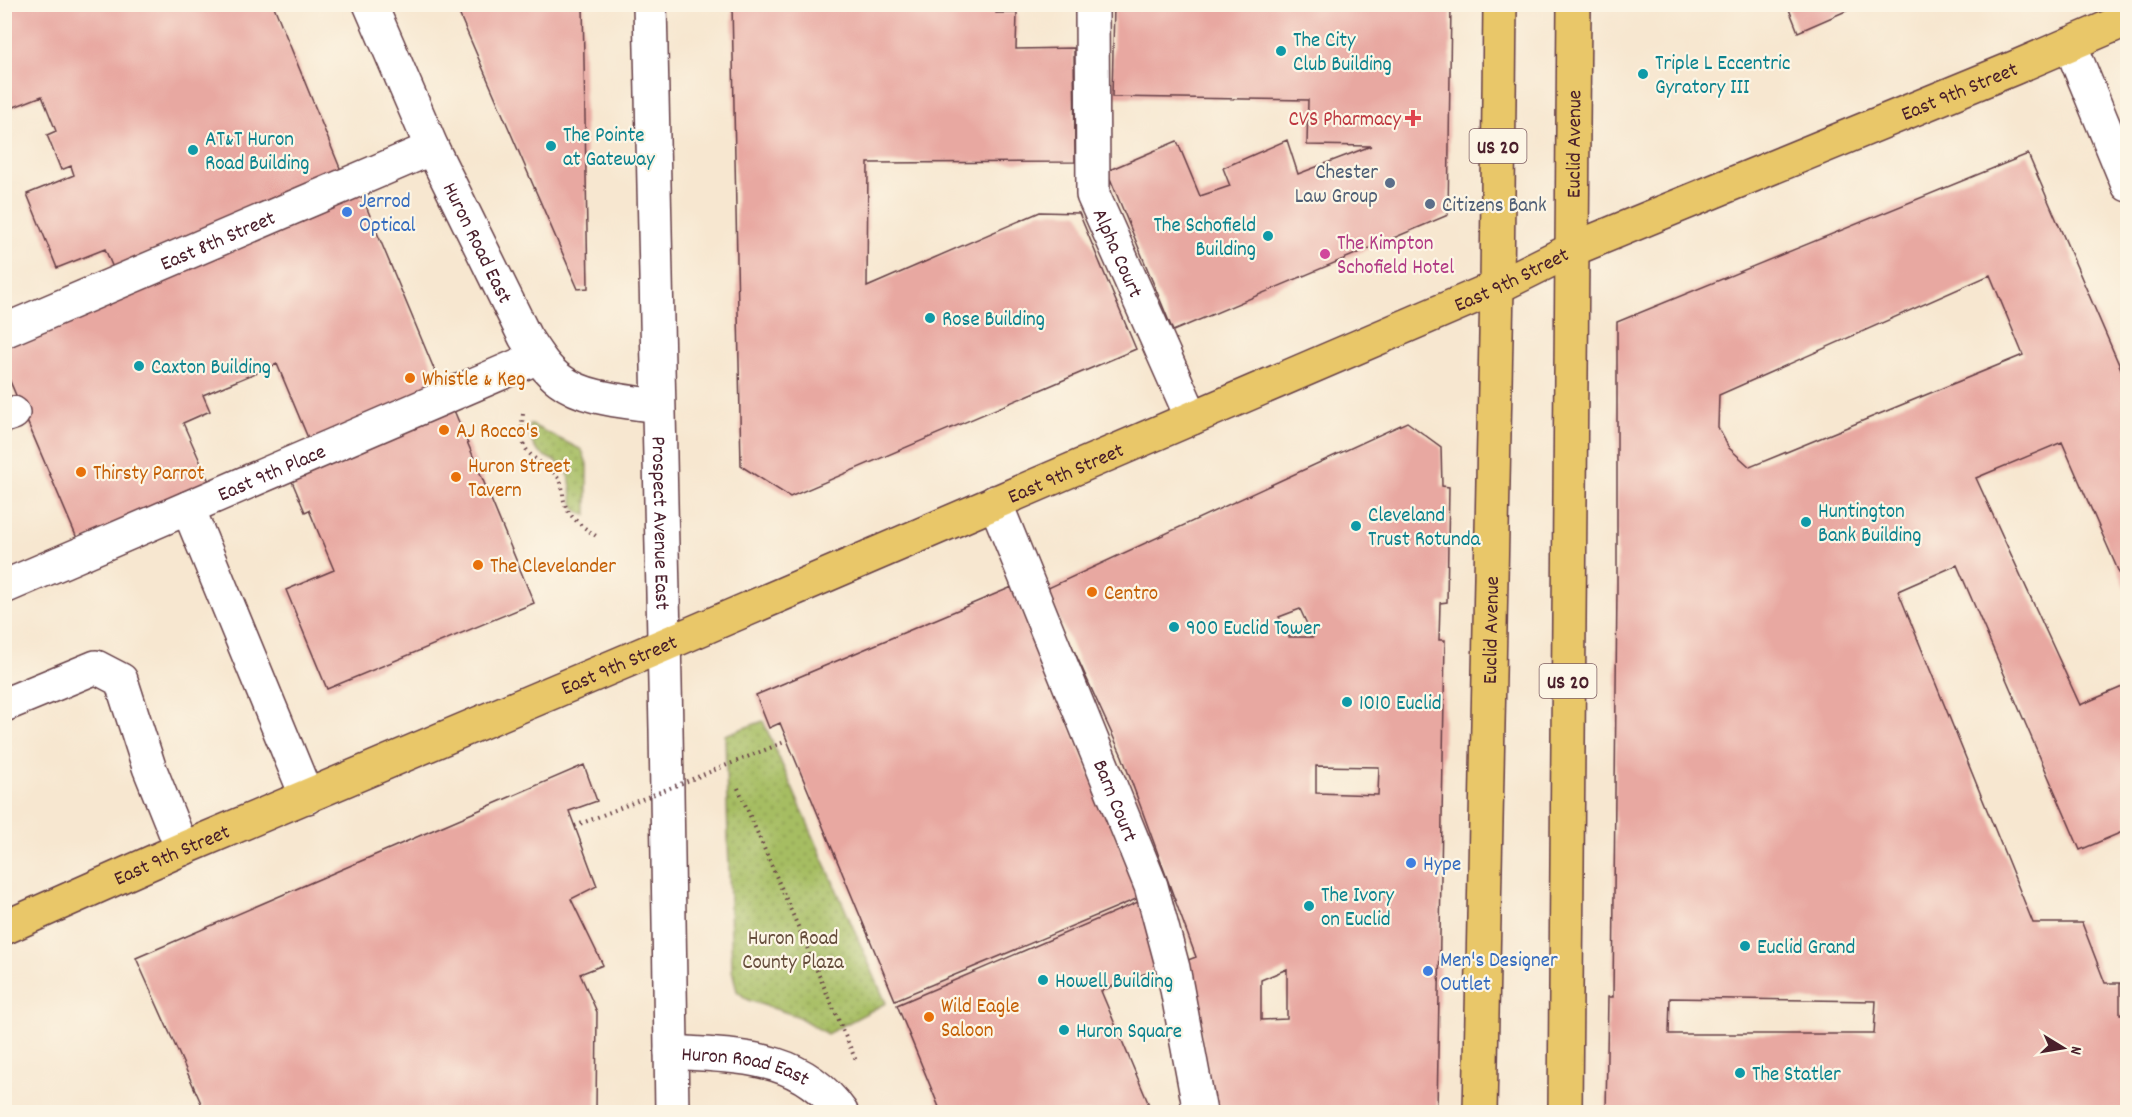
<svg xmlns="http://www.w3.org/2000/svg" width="2132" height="1117" viewBox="0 0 2132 1117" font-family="Dekko,sans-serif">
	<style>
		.green { fill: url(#green-dots); stroke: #786e46; stroke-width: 1.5 }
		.building { fill: #e8a8a1; fill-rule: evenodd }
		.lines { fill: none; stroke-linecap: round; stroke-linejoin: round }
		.minor-casing { stroke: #643d44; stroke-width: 36 }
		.major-casing { stroke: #643d44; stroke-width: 36 }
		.path { stroke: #643d44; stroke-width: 4; stroke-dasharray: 1.5 4.5; stroke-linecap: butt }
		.minor { stroke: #fff; stroke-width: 33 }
		.major { stroke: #e9c769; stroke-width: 33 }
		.path-bridge { stroke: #643d44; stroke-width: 4; stroke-dasharray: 1.5 4.5; stroke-linecap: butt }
		.culture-dot { fill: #0f9aa8; stroke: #fcf5e5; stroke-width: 2 }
		.health-dot { fill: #e0444e; stroke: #fcf5e5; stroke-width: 2 }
		.service-dot { fill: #5c6f8a; stroke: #fcf5e5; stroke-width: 2 }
		.shop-dot { fill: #3f7fe0; stroke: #fcf5e5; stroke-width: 2 }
		.hotel-dot { fill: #d1479c; stroke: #fcf5e5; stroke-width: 2 }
		.food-dot { fill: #e8710a; stroke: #fcf5e5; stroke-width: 2 }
		.labels { text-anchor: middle; stroke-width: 4.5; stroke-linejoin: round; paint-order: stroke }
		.shield { fill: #fcf5e5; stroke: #7f5f63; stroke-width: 1.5 }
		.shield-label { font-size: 20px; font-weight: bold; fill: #4a1f2b }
		.culture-label { font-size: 21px; fill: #0d838f; stroke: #fcf5e5; text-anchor: start }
		.street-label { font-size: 21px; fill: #4a1f2b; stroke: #fcf5e5 }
		.health-label { font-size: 21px; fill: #be3a42; stroke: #fcf5e5; text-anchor: end }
		.service-label { font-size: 21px; fill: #4e5e75; stroke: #fcf5e5; text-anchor: end }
		.shop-label { font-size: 21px; fill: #366cbe; stroke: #fcf5e5; text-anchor: start }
		.hotel-label { font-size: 21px; fill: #b23c85; stroke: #fcf5e5; text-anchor: start }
		.food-label { font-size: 21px; fill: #c56008; stroke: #fcf5e5; text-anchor: start }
		.park-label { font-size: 21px; fill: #664e3c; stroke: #fcf5e5 }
	</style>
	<defs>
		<pattern id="green-dots" width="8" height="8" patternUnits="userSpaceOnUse" patternTransform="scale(1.5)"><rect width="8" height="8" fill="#a6bd62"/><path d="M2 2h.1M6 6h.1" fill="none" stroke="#899951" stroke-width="1.8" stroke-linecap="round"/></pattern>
	</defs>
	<rect width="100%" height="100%" fill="#fcf5e5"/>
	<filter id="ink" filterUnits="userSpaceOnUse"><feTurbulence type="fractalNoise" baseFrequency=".0167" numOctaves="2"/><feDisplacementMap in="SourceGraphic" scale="12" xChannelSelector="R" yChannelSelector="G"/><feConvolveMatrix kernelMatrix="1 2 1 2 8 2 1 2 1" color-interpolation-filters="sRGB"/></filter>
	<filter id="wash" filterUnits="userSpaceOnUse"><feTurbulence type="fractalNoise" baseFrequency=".008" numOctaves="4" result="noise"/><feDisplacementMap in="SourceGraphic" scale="24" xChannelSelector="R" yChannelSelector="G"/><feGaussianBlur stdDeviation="1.35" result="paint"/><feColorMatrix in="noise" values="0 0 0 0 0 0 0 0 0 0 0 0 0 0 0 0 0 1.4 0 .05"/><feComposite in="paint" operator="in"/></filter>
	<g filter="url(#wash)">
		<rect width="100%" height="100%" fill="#f7e7d0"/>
		<!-- green -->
		<path class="green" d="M530 424 582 450 587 464V515C569 512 573 495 570 481 565 450 527 468 530 424Z
			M763 721 886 1003 827 1034 797 1016 748 1000 737 991 732 970 725 735Z"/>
		<g id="blocks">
			<!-- building -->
			<path class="building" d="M4 4H273L342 173 113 268 105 249 57 268 27 194 74 175 71 166 61 170 47 135 56 131 42 96 4 111Z
				M455 4H583L588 288 578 289Z
				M732 4H996V13H1017L1016 49 1074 48 1075 162 868 163 867 287 1040 212 1079 213 1136 349 790 497 741 466Z
				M1114 4H1451L1448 215 1173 331 1107 171 1177 141 1200 196 1230 186 1223 168 1287 140 1298 174 1371 146 1307 145 1308 100 1112 97Z
				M1787 4H1862L1798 32Z
				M2028 154 2127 383V591L2062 442 1976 478 2080 705 2127 685V830L2080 850 1957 565 1898 591 2033 923H2082L2105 983H2120V1014H2127V1112H1606L1608 997H1613L1617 586V322ZM1990 275 2023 355 1750 467 1729 448 1718 427 1719 395ZM1670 998 1876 1001 1874 1034H1669Z
				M358 187 442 388 311 445 277 364 203 395 210 411 183 423 211 486 79 543 4 367V337Z
				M451 403 534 603 327 689 286 590 334 570 309 510 305 512 288 472Z
				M1407 422 1441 447 1442 486 1449 487 1447 602 1440 603 1439 640H1445L1437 1112H1215L1188 960 1196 957 1122 756 1046 589ZM1300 609 1313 637H1289L1279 617ZM1316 766 1379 767 1378 795 1316 793ZM1287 969V1019L1261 1020V980Z
				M1012 587 1141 897 895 1000 780 723 769 728 756 695Z
				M584 765 597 801 569 811 597 886 571 899 603 965 580 974 597 1012 596 1112H205L136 958Z
				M1145 899 1159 968 1101 991 1152 1112H941L897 1005Z"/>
		</g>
	</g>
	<g filter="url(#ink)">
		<use href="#blocks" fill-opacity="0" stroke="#643d44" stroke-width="1.5"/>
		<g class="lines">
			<!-- minor casing -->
			<g class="minor-casing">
				<g id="minor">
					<path id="s1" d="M370 4 432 148 525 337C535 352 545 369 560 380 586 400 627 401 658 406"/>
					<path id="s2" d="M650 4 666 729 672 1112"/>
					<path id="s3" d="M1092 4 1093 195 1192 418"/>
					<path d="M2070 44 2128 185"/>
					<path id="s4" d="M4 331 432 148"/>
					<path d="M4 416 13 413"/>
					<path id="s5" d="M995 502 1151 886 1173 968 1200 1112"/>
					<path d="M188 508 307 797"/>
					<path id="s6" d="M4 587 538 357"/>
					<path d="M4 705 96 667 121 680 149 767 182 849"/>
					<path id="s7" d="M671 1052C737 1057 799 1053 841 1112"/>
				</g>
			</g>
			<!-- major casing -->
			<g class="major-casing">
				<g id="major">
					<path id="s8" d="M4 928 182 849 664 645 1497 287 1571 250 2014 68 2128 19"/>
					<path id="s9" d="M1480 1112 1497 287 1500 4"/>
					<path id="s10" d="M1565 1112 1574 4"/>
				</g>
			</g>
			<!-- path -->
			<path class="path" d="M523 414C520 444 521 450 547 467 552 471 557 475 560 480 564 489 562 499 566 507 572 520 585 528 596 536
				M738 788 857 1063"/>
			<!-- minor -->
			<use href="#minor" class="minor"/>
			<!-- major -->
			<use href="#major" class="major"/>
			<!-- path-bridge -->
			<path class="path-bridge" d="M575 826 787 741"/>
		</g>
	</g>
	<!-- markers -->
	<g class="culture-dot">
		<circle cx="1281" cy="51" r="6"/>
		<circle cx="1643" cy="74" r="6"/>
		<circle cx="551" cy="146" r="6"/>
		<circle cx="193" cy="150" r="6"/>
		<circle cx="1268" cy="236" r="6"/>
		<circle cx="930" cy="318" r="6"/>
		<circle cx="139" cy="366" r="6"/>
		<circle cx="1806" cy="522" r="6"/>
		<circle cx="1356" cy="526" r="6"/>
		<circle cx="1174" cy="627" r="6"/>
		<circle cx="1347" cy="702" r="6"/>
		<circle cx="1309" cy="906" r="6"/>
		<circle cx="1745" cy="946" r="6"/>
		<circle cx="1043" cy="980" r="6"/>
		<circle cx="1064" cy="1030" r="6"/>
		<circle cx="1740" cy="1073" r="6"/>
	</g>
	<path class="health-dot" d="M1410 109h6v6h6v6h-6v6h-6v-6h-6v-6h6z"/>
	<g class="service-dot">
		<circle cx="1390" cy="183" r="6"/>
		<circle cx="1430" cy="204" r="6"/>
	</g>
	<g class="shop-dot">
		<circle cx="347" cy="212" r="6"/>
		<circle cx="1411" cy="863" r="6"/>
		<circle cx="1428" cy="971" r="6"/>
	</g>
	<circle class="hotel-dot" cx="1325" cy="254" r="6"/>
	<g class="food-dot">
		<circle cx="410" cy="378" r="6"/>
		<circle cx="444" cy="430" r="6"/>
		<circle cx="81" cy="472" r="6"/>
		<circle cx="456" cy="477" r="6"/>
		<circle cx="478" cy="565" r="6"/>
		<circle cx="1092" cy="592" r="6"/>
		<circle cx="929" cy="1017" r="6"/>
	</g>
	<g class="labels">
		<!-- shield labels -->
		<g class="shield">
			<rect x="1469.5" y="129" width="57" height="34" rx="4.5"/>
			<rect x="1539.5" y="664" width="57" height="34" rx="4.5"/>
		</g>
		<g class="shield-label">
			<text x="1498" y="153">US 20</text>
			<text x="1568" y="688">US 20</text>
		</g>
		<!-- culture labels -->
		<g class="culture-label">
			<text x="1293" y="46">The City<tspan x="1293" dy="24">Club Building</tspan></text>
			<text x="1655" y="69">Triple L Eccentric<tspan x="1655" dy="24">Gyratory III</tspan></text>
			<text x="563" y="141">The Pointe<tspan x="563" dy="24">at Gateway</tspan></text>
			<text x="205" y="145">AT&amp;T Huron<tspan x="205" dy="24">Road Building</tspan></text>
			<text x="1256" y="231" text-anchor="end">The Schofield<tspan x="1256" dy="24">Building</tspan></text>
			<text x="942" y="325">Rose Building</text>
			<text x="151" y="373">Caxton Building</text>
			<text x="1818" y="517">Huntington<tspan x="1818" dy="24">Bank Building</tspan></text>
			<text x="1368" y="521">Cleveland<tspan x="1368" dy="24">Trust Rotunda</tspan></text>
			<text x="1186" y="634">900 Euclid Tower</text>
			<text x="1359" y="709">1010 Euclid</text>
			<text x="1321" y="901">The Ivory<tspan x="1321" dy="24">on Euclid</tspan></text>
			<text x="1757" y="953">Euclid Grand</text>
			<text x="1055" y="987">Howell Building</text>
			<text x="1076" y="1037">Huron Square</text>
			<text x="1752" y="1080">The Statler</text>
		</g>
		<!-- street labels -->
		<g class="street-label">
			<text dy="7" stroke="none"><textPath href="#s8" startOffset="2127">East 9th Street</textPath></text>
			<text dy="7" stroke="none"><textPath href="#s10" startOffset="968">Euclid Avenue</textPath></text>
			<text dy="7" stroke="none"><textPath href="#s4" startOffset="232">East 8th Street</textPath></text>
			<text dy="7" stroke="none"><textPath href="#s1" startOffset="262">Huron Road East</textPath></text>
			<text dy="7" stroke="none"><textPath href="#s3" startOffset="254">Alpha Court</textPath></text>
			<text dy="7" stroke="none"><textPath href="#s8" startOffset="1641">East 9th Street</textPath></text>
			<text dy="7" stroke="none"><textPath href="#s6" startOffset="291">East 9th Place</textPath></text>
			<text dy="7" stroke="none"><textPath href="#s8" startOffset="1155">East 9th Street</textPath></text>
			<text dy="7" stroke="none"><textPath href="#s2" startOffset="519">Prospect Avenue East</textPath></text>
			<text dy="7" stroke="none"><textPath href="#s9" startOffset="482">Euclid Avenue</textPath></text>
			<text dy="7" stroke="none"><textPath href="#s8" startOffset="669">East 9th Street</textPath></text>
			<text dy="7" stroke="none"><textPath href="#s5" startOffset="322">Barn Court</textPath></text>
			<text dy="7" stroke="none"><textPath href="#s8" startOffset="183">East 9th Street</textPath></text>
			<text dy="7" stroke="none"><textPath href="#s7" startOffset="76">Huron Road East</textPath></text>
		</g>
		<!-- health labels -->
		<g class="health-label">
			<text x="1401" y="125">CVS Pharmacy</text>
		</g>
		<!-- service labels -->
		<g class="service-label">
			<text x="1378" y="178">Chester<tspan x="1378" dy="24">Law Group</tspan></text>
			<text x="1442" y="211" text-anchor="start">Citizens Bank</text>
		</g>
		<!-- shop labels -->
		<g class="shop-label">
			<text x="359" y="207">Jerrod<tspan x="359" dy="24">Optical</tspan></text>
			<text x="1423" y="870">Hype</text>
			<text x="1440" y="966">Men's Designer<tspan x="1440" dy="24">Outlet</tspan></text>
		</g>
		<!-- hotel labels -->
		<g class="hotel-label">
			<text x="1337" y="249">The Kimpton<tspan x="1337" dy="24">Schofield Hotel</tspan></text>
		</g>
		<!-- food labels -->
		<g class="food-label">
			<text x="422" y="385">Whistle &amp; Keg</text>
			<text x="456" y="437">AJ Rocco's</text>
			<text x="468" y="472">Huron Street<tspan x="468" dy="24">Tavern</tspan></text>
			<text x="93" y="479">Thirsty Parrot</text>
			<text x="490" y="572">The Clevelander</text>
			<text x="1104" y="599">Centro</text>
			<text x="941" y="1012">Wild Eagle<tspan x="941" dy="24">Saloon</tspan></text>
		</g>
		<!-- park labels -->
		<g class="park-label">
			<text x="793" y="944">Huron Road<tspan x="793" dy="24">County Plaza</tspan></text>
		</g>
	</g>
	<!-- margin -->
	<rect width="2132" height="1117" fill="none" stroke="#fcf5e5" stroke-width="24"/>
	<!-- north arrow -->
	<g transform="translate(2063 1048) rotate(101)" stroke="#fcf5e5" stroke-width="4.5" paint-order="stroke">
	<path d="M0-4.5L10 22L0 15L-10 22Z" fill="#4a1f2b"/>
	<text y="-9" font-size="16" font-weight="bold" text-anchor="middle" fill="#4a1f2b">N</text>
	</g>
</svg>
